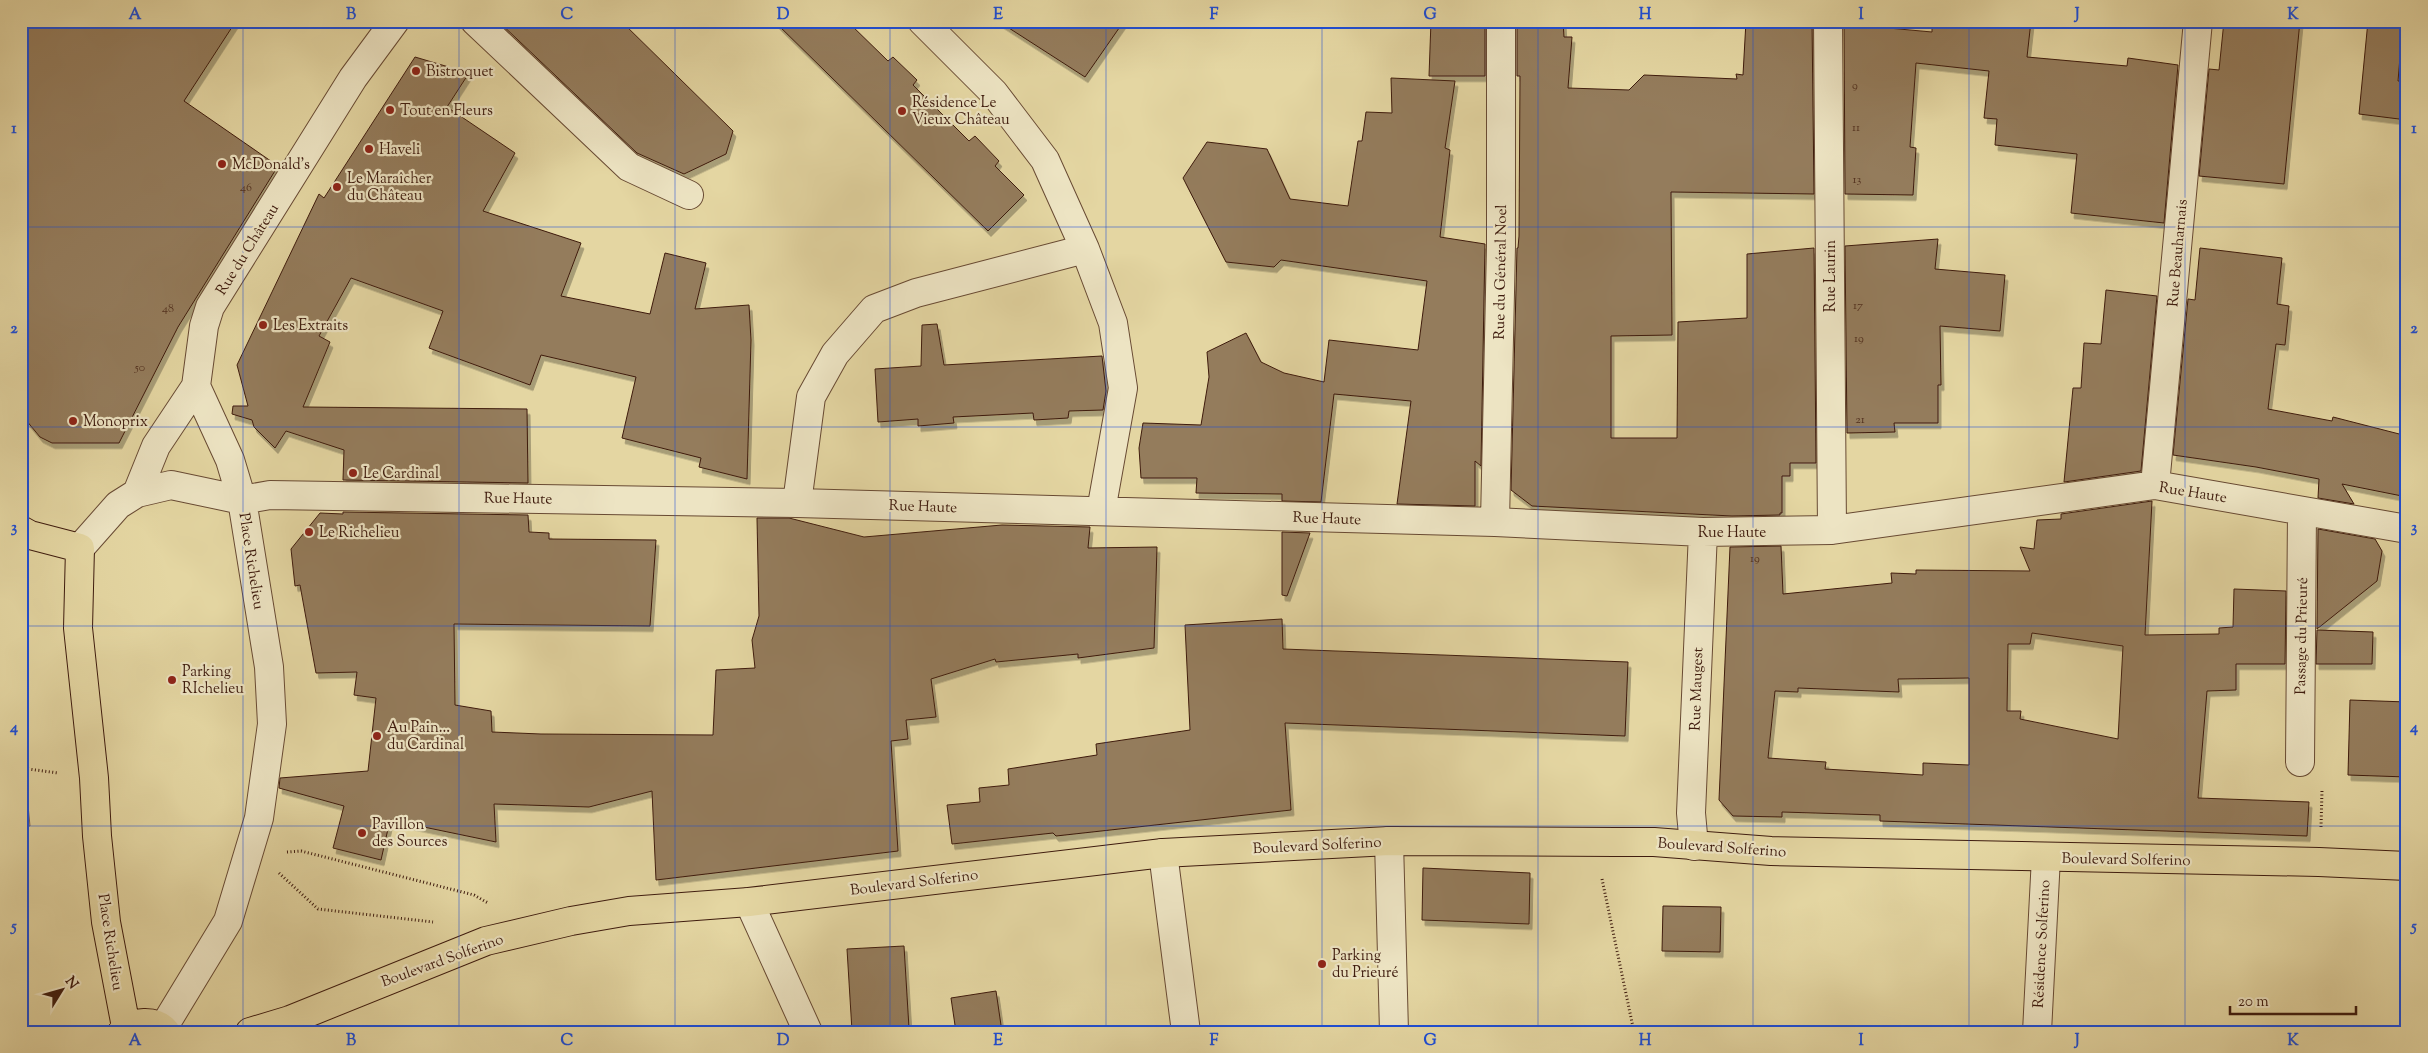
<svg xmlns="http://www.w3.org/2000/svg" width="2428" height="1053" viewBox="0 0 2428 1053" font-family="'Sorts Mill Goudy',serif">
	<style>
		.green { fill: #c8b689; stroke: #83684c }
		.building { fill: #947c5b; stroke: #3e1b0e; fill-rule: evenodd; filter: url(#shadow) }
		.lines { fill: none; stroke-linecap: round; stroke-linejoin: round }
		.minor-casing { stroke: #684a33; stroke-width: 30 }
		.major-casing { stroke: #3e1b0e; stroke-width: 30 }
		.path { stroke: #3e1b0e; stroke-width: 3; stroke-dasharray: 1 2.5; stroke-linecap: butt }
		.minor { stroke: #ede4c3; stroke-width: 28 }
		.major { stroke: #e4d6a2; stroke-width: 28 }
		.grid { fill: none; stroke: #1d4ed8; stroke-width: 1; stroke-opacity: 0.55 }
		.poi-dot { fill: #8f2418; stroke: #ede4c3; stroke-width: 2 }
		.labels { text-anchor: middle; stroke-width: 4.5; stroke-linejoin: round; paint-order: stroke }
		.number-label { font-size: 12px; fill: #543321 }
		.poi-label { font-size: 15px; fill: #3e1b0e; stroke: #ede4c3; text-anchor: start }
		.street-label { font-size: 15px; fill: #3e1b0e; stroke: #ede4c3 }
		.neatline { fill: none; stroke: #1d4ed8; stroke-width: 2 }
		.grid-label { font-size: 16px; text-anchor: middle; font-weight: bold; fill: #1d4ed8 }
	</style>
	<defs>
		<filter id="shadow"><feDropShadow dx="3" dy="5.5" stdDeviation="0" flood-color="#0004"/></filter>
	</defs>
	<rect width="100%" height="100%" fill="#e4d6a2"/>
	<filter id="stains"><feTurbulence type="fractalNoise" baseFrequency=".004" numOctaves="4"/><feColorMatrix values="0 0 0 0 .2 0 0 0 0 .09 0 0 0 0 .02 0 0 0 .5 -.17"/></filter>
	<radialGradient id="worn" r=".72"><stop offset=".6" stop-color="#630" stop-opacity="0"/><stop offset="1" stop-color="#630" stop-opacity=".3"/></radialGradient>
	<!-- green -->
	<path class="green" d="M21 733 30 826H21Z"/>
	<!-- building -->
	<path class="building" d="M21 21H236L184 101 278 166 178 327 119 443H52L40 437 21 414Z
		M498 21H621L733 131 726 154 684 174 637 153Z
		M774 21H847L888 61 893 57 917 80 913 85 969 141 975 136 999 161 995 166 1024 195 988 231Z
		M998 21H1124L1085 77Z
		M1431 21H1485V76H1429Z
		M1517 21H1563L1564 37H1572L1568 88 1629 90 1644 75 1737 79 1736 74 1743 75 1746 21H1812L1814 194 1671 192 1672 335 1611 336V438H1677L1678 322 1747 318V254L1814 248 1816 463H1790V476H1782V513H1780V515L1732 516 1532 506 1511 490 1517 248H1518L1519 236 1520 76H1517Z
		M1932 21H2031L2027 57 2127 66 2128 58 2178 65 2164 223 2071 213 2077 154 1995 145 1997 119 1984 118 1989 71 1916 63 1910 147 1916 148 1913 195 1845 194 1844 24 1932 32Z
		M2224 21H2300L2284 184 2199 176 2209 69 2219 70Z
		M2368 21H2403L2398 81H2407V120L2359 114Z
		M415 57 469 73 447 107 515 153 483 211 581 243 561 296 650 314 665 253 706 263 695 309 749 305 751 340 747 479 699 467 701 458 622 438 636 377 541 355 530 385 429 348 443 311 351 278 319 336 330 342 303 407 527 409 528 483 343 480 344 450 286 431 275 448 254 427 252 420 232 414 233 406H248L237 365 319 194 324 198Z
		M1391 78 1455 81 1445 148 1450 150 1440 237 1485 244 1481 466 1475 461V506L1397 504 1411 401 1334 394 1321 502 1282 501V494L1196 493 1197 478H1141L1139 448 1143 423 1201 425 1209 377 1207 352 1246 333 1261 362 1284 373 1324 382 1329 340 1418 350 1427 281 1281 260 1274 267 1226 262 1183 178 1207 142 1267 149 1290 199 1348 206 1358 141H1362L1366 112 1392 113Z
		M1938 239 1935 269 2005 275 2000 331 1940 326 1941 385H1938V423H1894L1895 432 1847 433 1845 246Z
		M2200 248 2282 258 2277 304 2289 306 2285 345 2276 344 2268 409 2332 421 2333 417 2407 436V497L2342 484 2354 504 2318 498 2319 479 2256 467 2173 455 2188 299 2195 300Z
		M2106 290 2157 296 2141 471 2064 482 2073 388H2081L2084 343 2101 344Z
		M937 324 944 365 1102 356 1106 391 1103 410 1069 411 1068 418 1034 420 1033 413 953 417 954 423 918 426V419L878 422 875 369 921 366 922 325Z
		M2152 501 2145 635 2219 634V628L2233 627 2234 589 2286 591 2285 664H2236V690L2207 691 2198 798 2309 802 2307 836 1880 821V815L1782 812V817L1733 816 1719 800 1730 547 1781 546 1783 594 1892 583 1891 573 1916 574V570L2030 571 2020 547 2034 549 2037 520 2061 519V514ZM2032 633 2123 646 2118 739 2020 719 2021 711H2007L2008 644H2030ZM1969 678V765L1923 763V775L1825 769 1826 762 1768 758 1775 691 1798 692V688L1899 692 1898 679Z
		M343 512 528 515 529 532 549 533V539L656 540 650 626 454 624 455 705 491 711 492 732 541 734 713 735 716 670 755 668 752 640 759 616 757 518H789L864 537 1002 525 1090 527 1088 548 1157 547 1154 648 1078 658V654L996 662 995 659 931 679 936 717 906 720 908 739 891 741 898 851 656 880 652 791 589 807 494 804 496 842 390 820 381 860 333 848 344 806 279 788 280 778 368 771 376 698 354 695 357 672 316 673 300 585 295 586 291 549 320 513 343 514Z
		M2318 529 2375 539 2382 551 2377 581 2317 629Z
		M1282 532 1310 533 1287 596 1282 595Z
		M1282 619 1283 649 1628 662 1625 736 1285 723 1291 810 1056 836 1053 833 952 844 947 805 980 802 979 788 1009 785 1008 769 1097 755 1096 744 1190 730 1185 625Z
		M2317 630 2373 632 2372 664H2316Z
		M2350 700 2407 702V777L2348 775Z
		M1423 868 1530 873 1529 924 1422 920Z
		M1663 906 1721 907 1720 952 1662 951Z
		M904 946 909 1028 852 1031 847 949Z
		M996 991 1002 1032H956L951 998Z"/>
	<g class="lines">
		<!-- minor casing -->
		<g class="minor-casing">
			<path id="minor" d="M475 21 629 167 689 195
				M922 21 994 93 1045 160 1085 249 1113 323 1123 388 1101 511
				M1828 21 1832 530
				M2155 485 2198 21
				M137 493 156 446 196 386 204 326 210 307 353 78 395 21
				M797 503 811 397 835 354 874 309 916 293 1085 249
				M1495 522 1501 246V21
				M80 548 118 505 137 493 171 485 242 500 270 495 797 503 1495 522 1703 532 1832 530 2155 485 2407 529
				M2300 762 2302 511
				M1389 841 1394 1032
				M1694 846 1691 813 1703 532
				M1163 853 1186 1032
				M749 902 808 1032
				M163 1028 228 921 259 818 272 724 269 667 242 500 230 460 196 386
				M2037 1032 2046 857"/>
		</g>
		<!-- major casing -->
		<g class="major-casing">
			<path id="major" d="M21 530 30 535 80 548 78 628 94 778 97 836 106 922 126 1027
				M122 1032C132 1021 156 1019 166 1032
				M250 1032 290 1020 486 941 571 921 629 911 749 902 1163 853 1389 841 1616 842H1654L1771 851 2319 862 2407 866"/>
		</g>
		<!-- path -->
		<path class="path" d="M21 768 58 773
			M2321 827 2322 790
			M287 852 301 851 474 895 488 903
			M279 873 318 909 433 922
			M1602 879 1634 1032"/>
		<!-- minor -->
		<use href="#minor" class="minor"/>
		<!-- major -->
		<use href="#major" class="major"/>
	</g>
	<!-- grid -->
	<path class="grid" d="M243 21V1032M459 21V1032M675 21V1032M890 21V1032M1106 21V1032M1322 21V1032M1538 21V1032M1753 21V1032M1969 21V1032M2185 21V1032M21 227H2407M21 427H2407M21 626H2407M21 826H2407"/>
	<!-- markers -->
	<g class="poi-dot">
		<circle cx="416" cy="71" r="5"/>
		<circle cx="390" cy="110" r="5"/>
		<circle cx="902" cy="111" r="5"/>
		<circle cx="369" cy="149" r="5"/>
		<circle cx="222" cy="164" r="5"/>
		<circle cx="337" cy="187" r="5"/>
		<circle cx="263" cy="325" r="5"/>
		<circle cx="73" cy="421" r="5"/>
		<circle cx="353" cy="473" r="5"/>
		<circle cx="309" cy="532" r="5"/>
		<circle cx="172" cy="680" r="5"/>
		<circle cx="377" cy="736" r="5"/>
		<circle cx="362" cy="833" r="5"/>
		<circle cx="1322" cy="964" r="5"/>
	</g>
	<g class="labels">
		<!-- number labels -->
		<g class="number-label">
			<text x="1855" y="89">9</text>
			<text x="1856" y="131">11</text>
			<text x="1857" y="183">13</text>
			<text x="246" y="191">46</text>
			<text x="1858" y="309">17</text>
			<text x="168" y="312">48</text>
			<text x="1859" y="342">19</text>
			<text x="140" y="371">50</text>
			<text x="1860" y="423">21</text>
			<text x="1755" y="562">19</text>
		</g>
		<!-- poi labels -->
		<g class="poi-label">
			<text x="426" y="76">Bistroquet</text>
			<text x="912" y="107">Résidence Le<tspan x="912" dy="17">Vieux Château</tspan></text>
			<text x="400" y="115">Tout en Fleurs</text>
			<text x="379" y="154">Haveli</text>
			<text x="232" y="169">McDonald's</text>
			<text x="347" y="183">Le Maraîcher<tspan x="347" dy="17">du Château</tspan></text>
			<text x="273" y="330">Les Extraits</text>
			<text x="83" y="426">Monoprix</text>
			<text x="363" y="478">Le Cardinal</text>
			<text x="319" y="537">Le Richelieu</text>
			<text x="182" y="676">Parking<tspan x="182" dy="17">RIchelieu</tspan></text>
			<text x="387" y="732">Au Pain...<tspan x="387" dy="17">du Cardinal</tspan></text>
			<text x="372" y="829">Pavillon<tspan x="372" dy="17">des Sources</tspan></text>
			<text x="1332" y="960">Parking<tspan x="1332" dy="17">du Prieuré</tspan></text>
		</g>
		<!-- street labels -->
		<g class="street-label">
			<text transform="translate(247 249) rotate(-58)" y="5">Rue du Château</text>
			<text transform="translate(2177 253) rotate(-85)" y="5">Rue Beauharnais</text>
			<text transform="translate(1500 272) rotate(-89)" y="5">Rue du Général Noel</text>
			<text transform="translate(1830 276) rotate(-90)" y="5">Rue Laurin</text>
			<text transform="translate(2193 492) rotate(9)" y="5">Rue Haute</text>
			<text transform="translate(518 498) rotate(1)" y="5">Rue Haute</text>
			<text transform="translate(923 506) rotate(2)" y="5">Rue Haute</text>
			<text transform="translate(1327 518) rotate(2)" y="5">Rue Haute</text>
			<text x="1732" y="537">Rue Haute</text>
			<text transform="translate(252 561) rotate(81)" y="5">Place Richelieu</text>
			<text transform="translate(2301 636) rotate(-89)" y="5">Passage du Prieuré</text>
			<text transform="translate(1696 689) rotate(-88)" y="5">Rue Maugest</text>
			<text transform="translate(1317 845) rotate(-3)" y="5">Boulevard Solferino</text>
			<text transform="translate(1722 847) rotate(4)" y="5">Boulevard Solferino</text>
			<text transform="translate(2126 859) rotate(1)" y="5">Boulevard Solferino</text>
			<text transform="translate(914 882) rotate(-7)" y="5">Boulevard Solferino</text>
			<text transform="translate(111 942) rotate(81)" y="5">Place Richelieu</text>
			<text transform="translate(2041 944) rotate(-87)" y="5">Résidence Solferino</text>
			<text transform="translate(442 960) rotate(-20)" y="5">Boulevard Solferino</text>
		</g>
	</g>
	<!-- margin -->
	<rect width="2428" height="1053" fill="none" stroke="#e4d6a2" stroke-width="55"/>
	<!-- north arrow -->
	<g transform="translate(62 990) rotate(53)" stroke="#ede4c3" stroke-width="4" paint-order="stroke">
	<path d="M0-4L9 19L0 12L-9 19Z" fill="#3e1b0e"/>
	<text y="-8" font-size="14" font-weight="bold" text-anchor="middle" fill="#3e1b0e">N</text>
	</g>
	<!-- scale -->
	<path d="M2230 1006v8h126v-8" fill="none" stroke="#3e1b0e" stroke-width="2.5"/>
	<text x="2238" y="1006" font-size="15" fill="#3e1b0e" stroke="#ede4c3" stroke-width="4" paint-order="stroke">20 m</text>
	<rect x="28" y="28" width="2372" height="998" class="neatline"/>
	<g class="grid-label">
		<text x="135" y="19">A</text>
		<text x="351" y="19">B</text>
		<text x="567" y="19">C</text>
		<text x="783" y="19">D</text>
		<text x="998" y="19">E</text>
		<text x="1214" y="19">F</text>
		<text x="1430" y="19">G</text>
		<text x="1645" y="19">H</text>
		<text x="1861" y="19">I</text>
		<text x="2077" y="19">J</text>
		<text x="2293" y="19">K</text>
		<text x="14" y="133">1</text>
		<text x="2414" y="133">1</text>
		<text x="14" y="333">2</text>
		<text x="2414" y="333">2</text>
		<text x="14" y="532">3</text>
		<text x="2414" y="532">3</text>
		<text x="14" y="732">4</text>
		<text x="2414" y="732">4</text>
		<text x="14" y="931">5</text>
		<text x="2414" y="931">5</text>
		<text x="135" y="1045">A</text>
		<text x="351" y="1045">B</text>
		<text x="567" y="1045">C</text>
		<text x="783" y="1045">D</text>
		<text x="998" y="1045">E</text>
		<text x="1214" y="1045">F</text>
		<text x="1430" y="1045">G</text>
		<text x="1645" y="1045">H</text>
		<text x="1861" y="1045">I</text>
		<text x="2077" y="1045">J</text>
		<text x="2293" y="1045">K</text>
	</g>
	<rect width="100%" height="100%" filter="url(#stains)"/>
	<rect width="100%" height="100%" fill="url(#worn)"/>
</svg>
